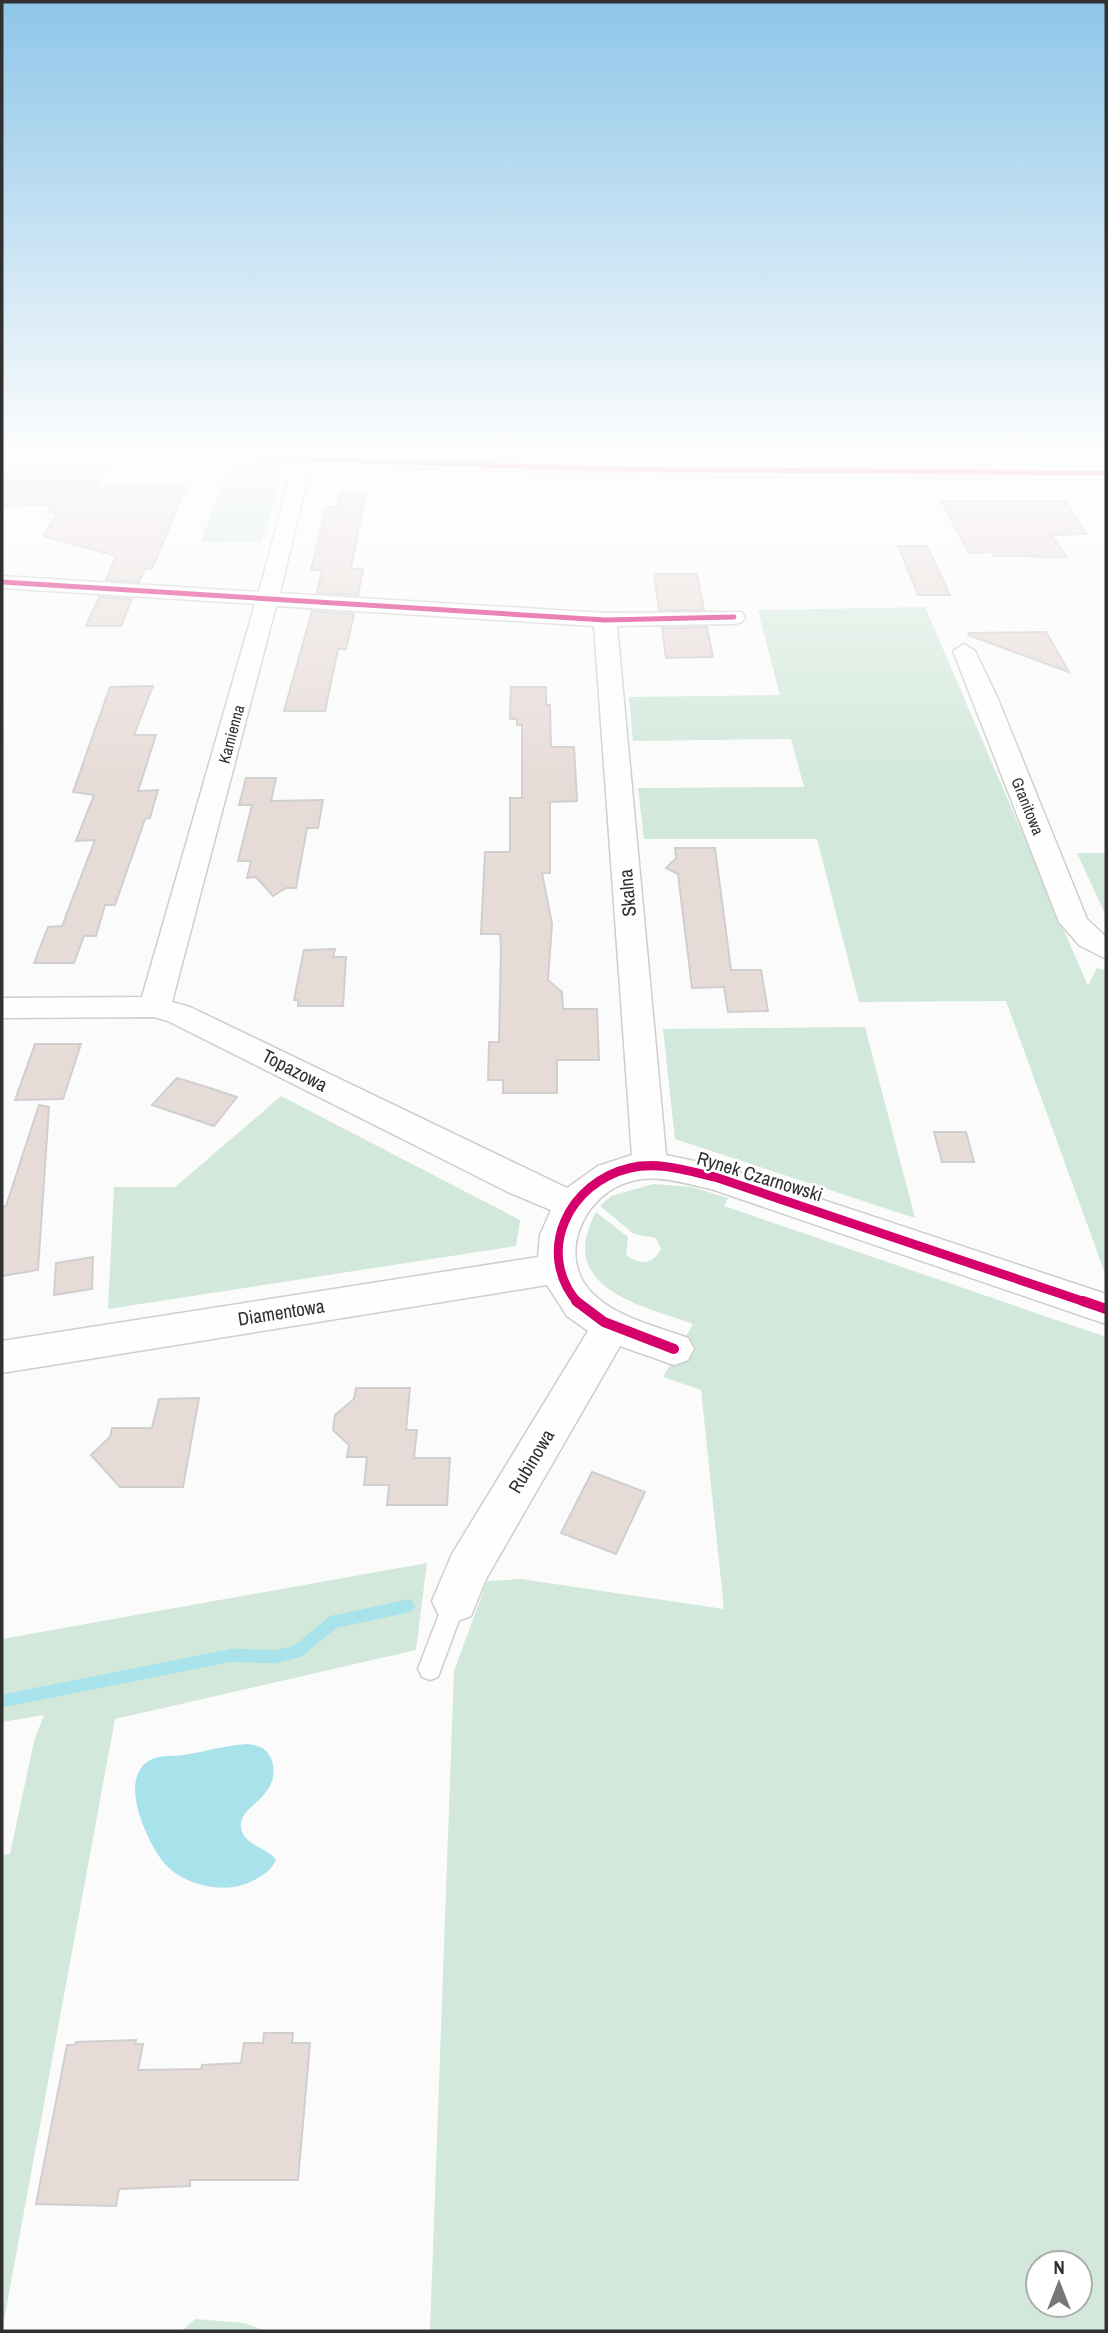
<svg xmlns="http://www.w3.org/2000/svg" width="1108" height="2333" viewBox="0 0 1108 2333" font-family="'Archivo Narrow',sans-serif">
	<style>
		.green { fill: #d2e8db; fill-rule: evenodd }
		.water { fill: #a8e2ea }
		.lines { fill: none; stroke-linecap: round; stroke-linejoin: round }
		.stream { stroke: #a8e2ea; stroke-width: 13 }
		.building { fill: #e7dbd7; stroke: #cfcfcf; stroke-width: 2 }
		.service-casing { stroke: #cecece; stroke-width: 3 }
		.minor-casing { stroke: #cecece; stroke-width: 3 }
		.service { fill: #fefefe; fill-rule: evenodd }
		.minor { fill: #fefefe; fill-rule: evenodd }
		.cycleway-far2-casing { stroke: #fff; stroke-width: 8 }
		.cycleway-far1-casing { stroke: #fff; stroke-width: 13 }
		.cycleway-casing { stroke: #fff; stroke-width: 15 }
		.cycleway-far2 { stroke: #d6006c; stroke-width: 5 }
		.cycleway-far1 { stroke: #d6006c; stroke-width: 9 }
		.cycleway { stroke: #d6006c; stroke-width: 10 }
		.labels { text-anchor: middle; stroke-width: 5; stroke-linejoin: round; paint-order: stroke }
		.far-street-label { font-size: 16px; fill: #303030; stroke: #fff }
		.street-label { font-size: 19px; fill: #303030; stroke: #fff }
	</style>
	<rect width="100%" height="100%" fill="#fbfbfb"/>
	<!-- green -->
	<path class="green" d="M232 459 272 462 284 469 262 541 201 542Z
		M925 607 1088 986 1097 968 1106 970V1276L1006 1001 859 1002 817 839H644L638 788 804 787 791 739 633 741 629 697 780 695 758 610Z
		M1077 853H1106V916Z
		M865 1027 915 1218 675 1139 663 1029Z
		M281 1096 520 1220 516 1246 108 1309 114 1187H175Z
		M653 1184 692 1187 728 1198 724 1206 1106 1337V2331H430L454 1671 487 1581 521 1579 724 1609 701 1390 663 1377 693 1324C640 1305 555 1288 596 1212L628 1237 626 1255C639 1265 653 1265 661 1249L656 1238 634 1234 600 1206 611 1196ZM1038 2263H1080V2305H1038Z
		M427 1563 416 1650 115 1719 2 2331V1855L10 1854 34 1741 44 1715 2 1722V1639Z
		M195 2319 244 2323 266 2331H182Z"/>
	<!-- water -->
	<path class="water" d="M247 1744C259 1746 268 1748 272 1761 282 1798 238 1805 241 1827 243 1846 268 1847 276 1860 270 1872 261 1877 248 1883 223 1894 183 1885 164 1863 147 1842 119 1782 147 1762 158 1754 171 1757 183 1755 205 1752 225 1745 247 1744Z"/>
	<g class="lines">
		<!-- stream -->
		<path class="stream" d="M2 1701 233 1655 275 1657 298 1651 333 1622 408 1606"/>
	</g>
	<!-- building -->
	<path class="building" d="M110 460 98 487H186L152 569H145L139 582 106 580 116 556 44 536 57 512H47L51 505 2 506V462Z
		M341 491 365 496 351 569H363L358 595 317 593 322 570H311L326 507H337Z
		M941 501H1065L1087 534 1051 535 1067 557 994 556 992 552 969 553Z
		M898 546H927L950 595H918Z
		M654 574H697L704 610H659Z
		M99 597 132 599 121 626H86Z
		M312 611 354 614 346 649H338L325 711H284Z
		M707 627 713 657 666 658 662 628Z
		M1046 632 1069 672 968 635 969 633Z
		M153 686 134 735H156L138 791 158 790 150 818 145 819 115 905H105L96 936H84L74 963H34L48 927 62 926 95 840 76 841 94 795 73 792 110 687Z
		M511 687H546V705H550L551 747H574L577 801 550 802V873H542L552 924 548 980 562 992 563 1009H597L599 1060H557V1093H503V1080H488L489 1042H499L501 946 500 934H481L485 852H510V798H522V725H517V719H510Z
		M246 778H276L271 801 323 800 318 828H307L296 888H286L273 896 256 877 247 878 251 861H238L252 805H239Z
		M675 848H715L731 970H761L768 1011 728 1012 724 987 692 988 678 874 666 868 676 858Z
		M335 949 333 957H346L343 1006H298V1000H294L304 950Z
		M35 1044H81L63 1099 15 1100Z
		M177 1078 210 1088 237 1097 214 1126 152 1105Z
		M39 1105 49 1107 38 1270 2 1276V1207L6 1206Z
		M934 1132H966L974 1162H942Z
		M93 1257 92 1289 54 1295 56 1263Z
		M356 1388H410L406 1430H417L414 1458H450L447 1505H387L389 1485H364L367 1457H347L349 1445 333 1430 335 1415 354 1399Z
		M199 1398 183 1487H120L91 1455 110 1437 112 1428H152L159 1399Z
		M592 1472 645 1492 616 1554 561 1533Z
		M264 2033H293L292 2043H310L298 2180H190V2186L119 2189 116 2206 36 2204 67 2045H75L76 2042 136 2040 135 2044H143L138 2070 201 2069 202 2065 241 2063 244 2043H263Z"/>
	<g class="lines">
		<!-- service casing -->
		<g class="service-casing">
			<path id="service" d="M455 1590 463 1593 466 1601 438 1677 430 1680 422 1677 418 1669 447 1593Z"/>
		</g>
		<!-- minor casing -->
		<g class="minor-casing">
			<path id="minor" d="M249 457 1106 467V479L607 475 311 464 280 593 605 613 742 612 745 617 742 622 734 624 617 626 666 1155 727 1168 1106 1294V1324L711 1189C687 1184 658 1174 632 1181 585 1192 555 1255 592 1293 617 1318 656 1326 688 1338L694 1349 688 1360 674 1365 620 1346 486 1579 471 1616 455 1622 439 1616 432 1601 452 1554 588 1331 567 1316 547 1285 2 1373V1341L538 1257 540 1235 551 1210 508 1192 168 1021 154 1017 2 1018V998L142 997 255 604 2 588V576L259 592 293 464 258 462ZM276 606 594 626 632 1155 598 1166 567 1188 190 1007 172 1002Z
				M964 644 975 651 998 699 1087 919 1106 937V959L1079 945 1059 922 953 651Z"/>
		</g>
		<!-- service -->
		<use href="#service" class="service"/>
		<!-- minor -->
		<use href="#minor" class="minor"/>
		<!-- cycleway-far2 casing -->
		<g class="cycleway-far2-casing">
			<path id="cycleway-far2" d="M258 457 607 469 1106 473
				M2 582 605 620 734 617"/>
		</g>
		<!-- cycleway-far1 casing -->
		<g class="cycleway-far1-casing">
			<path id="cycleway-far1" d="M578 1303C534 1252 569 1182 630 1168 658 1161 688 1171 715 1177L1088 1303"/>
		</g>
		<!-- cycleway casing -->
		<g class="cycleway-casing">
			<path id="cycleway" d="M576 1301 604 1322 674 1349
				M1083 1301 1106 1309"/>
		</g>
		<!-- cycleway-far2 -->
		<use href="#cycleway-far2" class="cycleway-far2"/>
		<!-- cycleway-far1 -->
		<use href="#cycleway-far1" class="cycleway-far1"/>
		<!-- cycleway -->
		<use href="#cycleway" class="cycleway"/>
	</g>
	<!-- sky -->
	<linearGradient id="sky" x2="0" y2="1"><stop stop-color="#8ec6e9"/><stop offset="0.58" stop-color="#fdfdfd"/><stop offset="1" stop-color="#fdfdfd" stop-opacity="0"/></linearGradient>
	<rect width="1108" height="784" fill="url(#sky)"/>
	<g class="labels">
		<!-- far-street labels -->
		<g class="far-street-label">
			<text transform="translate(231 734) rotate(-75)" y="6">Kamienna</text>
			<text transform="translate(1028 806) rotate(68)" y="6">Granitowa</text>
		</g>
		<!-- street labels -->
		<g class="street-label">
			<text transform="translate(627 893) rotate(-95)" y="7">Skalna</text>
			<text transform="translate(295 1070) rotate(27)" y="7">Topazowa</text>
			<text transform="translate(760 1176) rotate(17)" y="7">Rynek Czarnowski</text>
			<text transform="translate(281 1312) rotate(-9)" y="7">Diamentowa</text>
			<text transform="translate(531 1461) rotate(-59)" y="7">Rubinowa</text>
		</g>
	</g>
	<!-- border -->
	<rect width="1108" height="2333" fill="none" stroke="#303030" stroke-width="7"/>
	<!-- north arrow -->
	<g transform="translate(1059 2284)"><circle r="33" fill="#ffffff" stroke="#acacac" stroke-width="2"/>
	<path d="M0-5L12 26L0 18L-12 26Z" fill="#777777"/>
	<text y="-10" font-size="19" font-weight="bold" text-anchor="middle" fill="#303030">N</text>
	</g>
</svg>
